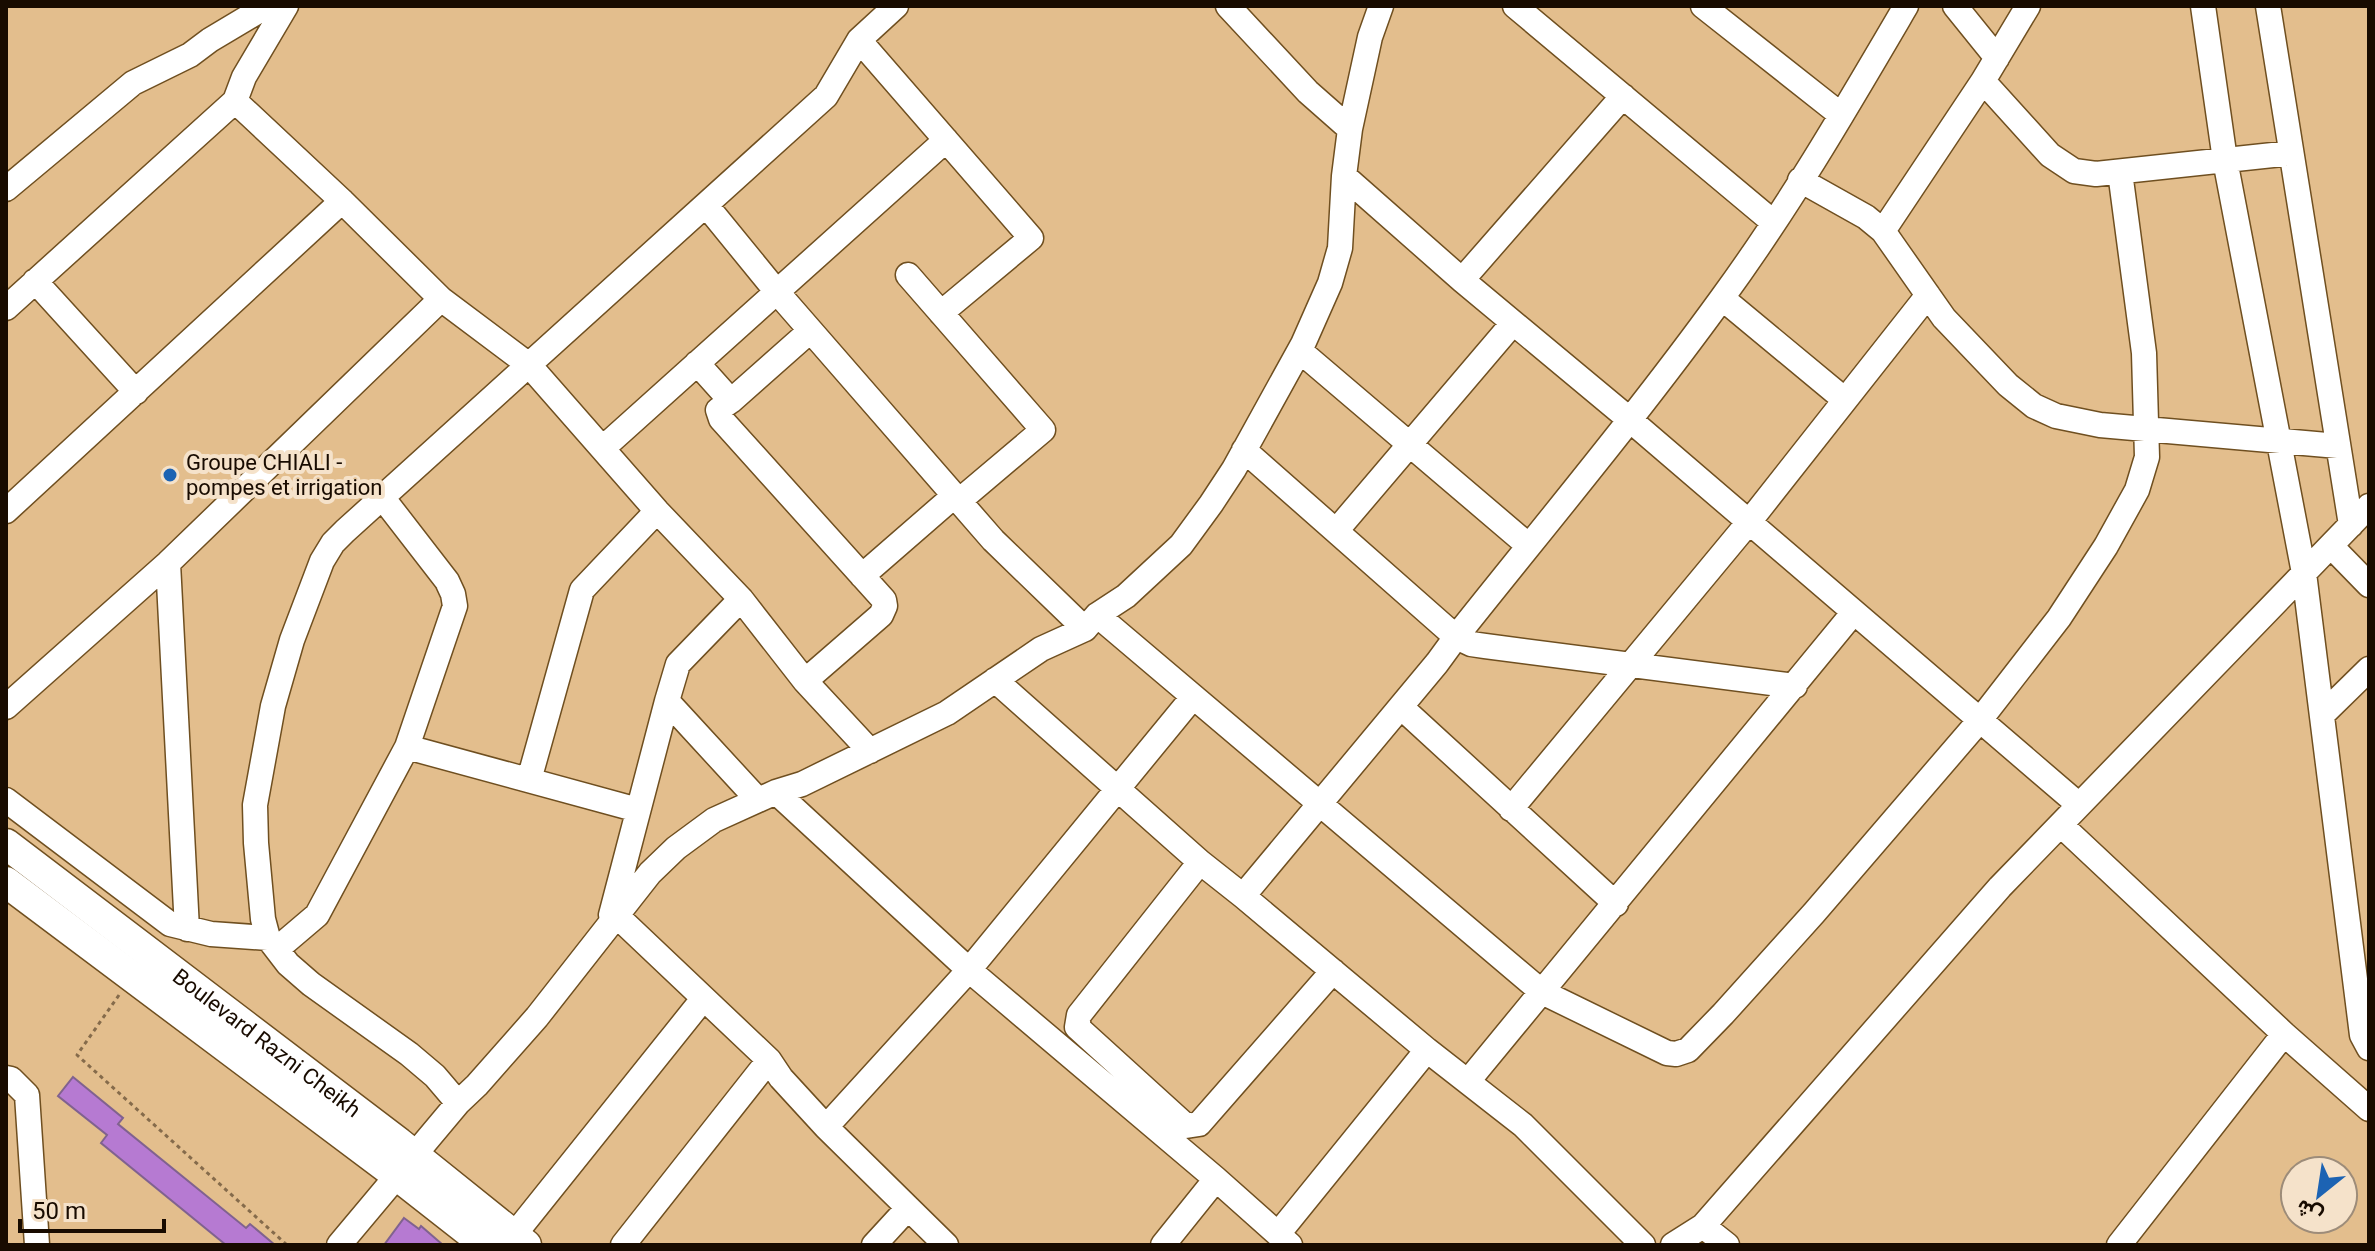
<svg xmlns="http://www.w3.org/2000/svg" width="2375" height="1251" viewBox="0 0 2375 1251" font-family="Roboto,Vazirmatn,sans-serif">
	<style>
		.building { fill: #b67ad2; stroke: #80628f; stroke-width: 2 }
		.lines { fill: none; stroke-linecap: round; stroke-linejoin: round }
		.minor-casing { stroke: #6f4f20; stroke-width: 27 }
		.major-casing { stroke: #6f4f20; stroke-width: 33 }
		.path { stroke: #856b4b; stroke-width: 3; stroke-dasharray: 4 4; stroke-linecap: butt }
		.minor { stroke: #fff; stroke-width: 24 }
		.major { stroke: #fff; stroke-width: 30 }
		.poi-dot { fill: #1c63b3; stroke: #f5e2ca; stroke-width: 3 }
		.labels { text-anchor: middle; stroke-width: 8; stroke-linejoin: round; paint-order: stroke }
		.poi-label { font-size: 22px; fill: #180b00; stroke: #f5e2ca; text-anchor: start }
		.street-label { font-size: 22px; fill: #180b00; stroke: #f5e2ca }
	</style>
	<rect width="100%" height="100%" fill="#e3be8d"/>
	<!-- building -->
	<path class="building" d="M73 1077 123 1118 118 1124 246 1228 250 1224 275 1245H226L101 1143 107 1135 58 1096Z
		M404 1218 419 1229 421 1226 443 1245H384Z"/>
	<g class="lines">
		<!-- minor casing -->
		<g class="minor-casing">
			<path id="minor" d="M286 6 244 77 235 101 342 201 441 299 529 365 657 511 741 599 805 681 870 751
				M1228 6 1308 92 1350 129 1370 37 1381 6
				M1515 6 1773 222
				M1703 6 1841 115
				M1955 6 1997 58
				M2028 6 1983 81 2050 155 2074 171 2096 174 2291 153
				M2203 6 2225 160 2304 573 2362 1035 2369 1048
				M2268 6 2351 525
				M859 40 1031 238 941 313
				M1350 129 1344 176 1462 280 1629 419 2079 805
				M1800 180 1866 217 1883 231 1944 318 2008 385 2034 406 2056 416 2100 425 2338 446
				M6 189 133 83 190 55 210 40 267 6
				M706 205 777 292 993 540 1085 629
				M1883 231 1983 81
				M908 275 1043 430 959 501
				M1462 280 1623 96
				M35 281 136 392
				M1722 298 1845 400
				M6 308 235 101
				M1300 351 1529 546
				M697 363 731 401
				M603 448 946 140
				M382 497 447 581 453 594 455 606 407 747 638 810
				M6 511 342 201
				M1336 531 1513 323
				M2331 546 2369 585
				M168 563 187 929
				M862 576 954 496
				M1097 615 1542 992 1667 1053 1676 1054 1688 1050 1723 1014 1814 913 1980 720 2059 618 2106 546 2137 490 2147 457 2144 353 2120 172
				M995 680 1200 862 1243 896 1427 1050 1523 1125 1643 1245
				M805 681 881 615 885 606 884 600 721 419 718 410 731 401 810 331
				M1795 686 1485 646 1471 644 1456 637C1545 525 1638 414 1722 298 1790 205 1848 105 1906 6
				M667 701 758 800
				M6 707 168 563 441 299
				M1401 707 1616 904
				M2322 715 2369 669
				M529 780 582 590 657 511
				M776 792 969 970 1193 697
				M6 800 170 924 211 934 268 938
				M1511 809 1749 522 1928 295
				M2061 825 2284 1034
				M1200 862 1079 1015 1077 1027 1186 1126 1199 1124 1333 971
				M1243 896 1437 663 1456 637 1244 450
				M611 915 667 701 678 664 741 599
				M617 916 769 1060
				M277 949 317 915 407 747
				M6 1078 11 1079 27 1095 37 1245
				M1469 1080 1854 612
				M458 1103 477 1085 537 1017 650 873 676 848 714 820 776 792 802 784 947 713 1041 649 1085 629 1097 615 1126 596 1181 545 1211 504 1234 469 1303 344 1330 283 1340 248 1344 176
				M1703 1226 1727 1245
				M1278 1234 1427 1050
				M514 1235 703 999
				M339 1245 458 1103 435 1076 409 1054 311 984 288 964 268 938 263 919 256 843 255 805 273 706 292 640 322 561 333 543 345 531 826 96 859 40 896 6
				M623 1245 769 1060 781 1078 826 1127
				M874 1245 908 1208
				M946 1245 826 1127 969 970 1216 1179 1290 1245
				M1163 1245 1216 1179
				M1673 1245 1703 1226 2000 887 2369 506
				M2119 1245 2284 1034 2369 1109"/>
		</g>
		<!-- major casing -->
		<g class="major-casing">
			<g id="major">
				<path id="s1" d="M6 844 399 1143 526 1245"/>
				<path d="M6 882 398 1176 486 1245"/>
			</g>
		</g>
		<!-- path -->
		<path class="path" d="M119 995 77 1055 287 1245"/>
		<!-- minor -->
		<use href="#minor" class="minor"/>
		<!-- major -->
		<use href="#major" class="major"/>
	</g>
	<!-- markers -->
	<circle class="poi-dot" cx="170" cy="475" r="8"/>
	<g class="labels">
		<!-- poi labels -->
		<g class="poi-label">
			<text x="186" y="470">Groupe CHIALI -<tspan x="186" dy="25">pompes et irrigation</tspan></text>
		</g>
		<!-- street labels -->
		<g class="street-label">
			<text dy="8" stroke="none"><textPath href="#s1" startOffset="328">Boulevard Razni Cheikh</textPath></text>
		</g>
	</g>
	<!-- border -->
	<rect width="2375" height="1251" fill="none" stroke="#180b00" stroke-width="16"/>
	<!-- north arrow -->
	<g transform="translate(2319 1195) rotate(210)"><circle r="38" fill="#f5e2ca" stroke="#9d8c79" stroke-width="2"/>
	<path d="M0-6L14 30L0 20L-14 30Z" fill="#1c63b3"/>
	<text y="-12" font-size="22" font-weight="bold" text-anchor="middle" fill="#180b00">ش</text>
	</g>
	<!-- scale -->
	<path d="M20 1219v12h144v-12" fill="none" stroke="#180b00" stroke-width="4"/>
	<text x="32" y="1219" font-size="24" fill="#180b00" stroke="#f5e2ca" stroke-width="6" paint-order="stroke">50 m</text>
</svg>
